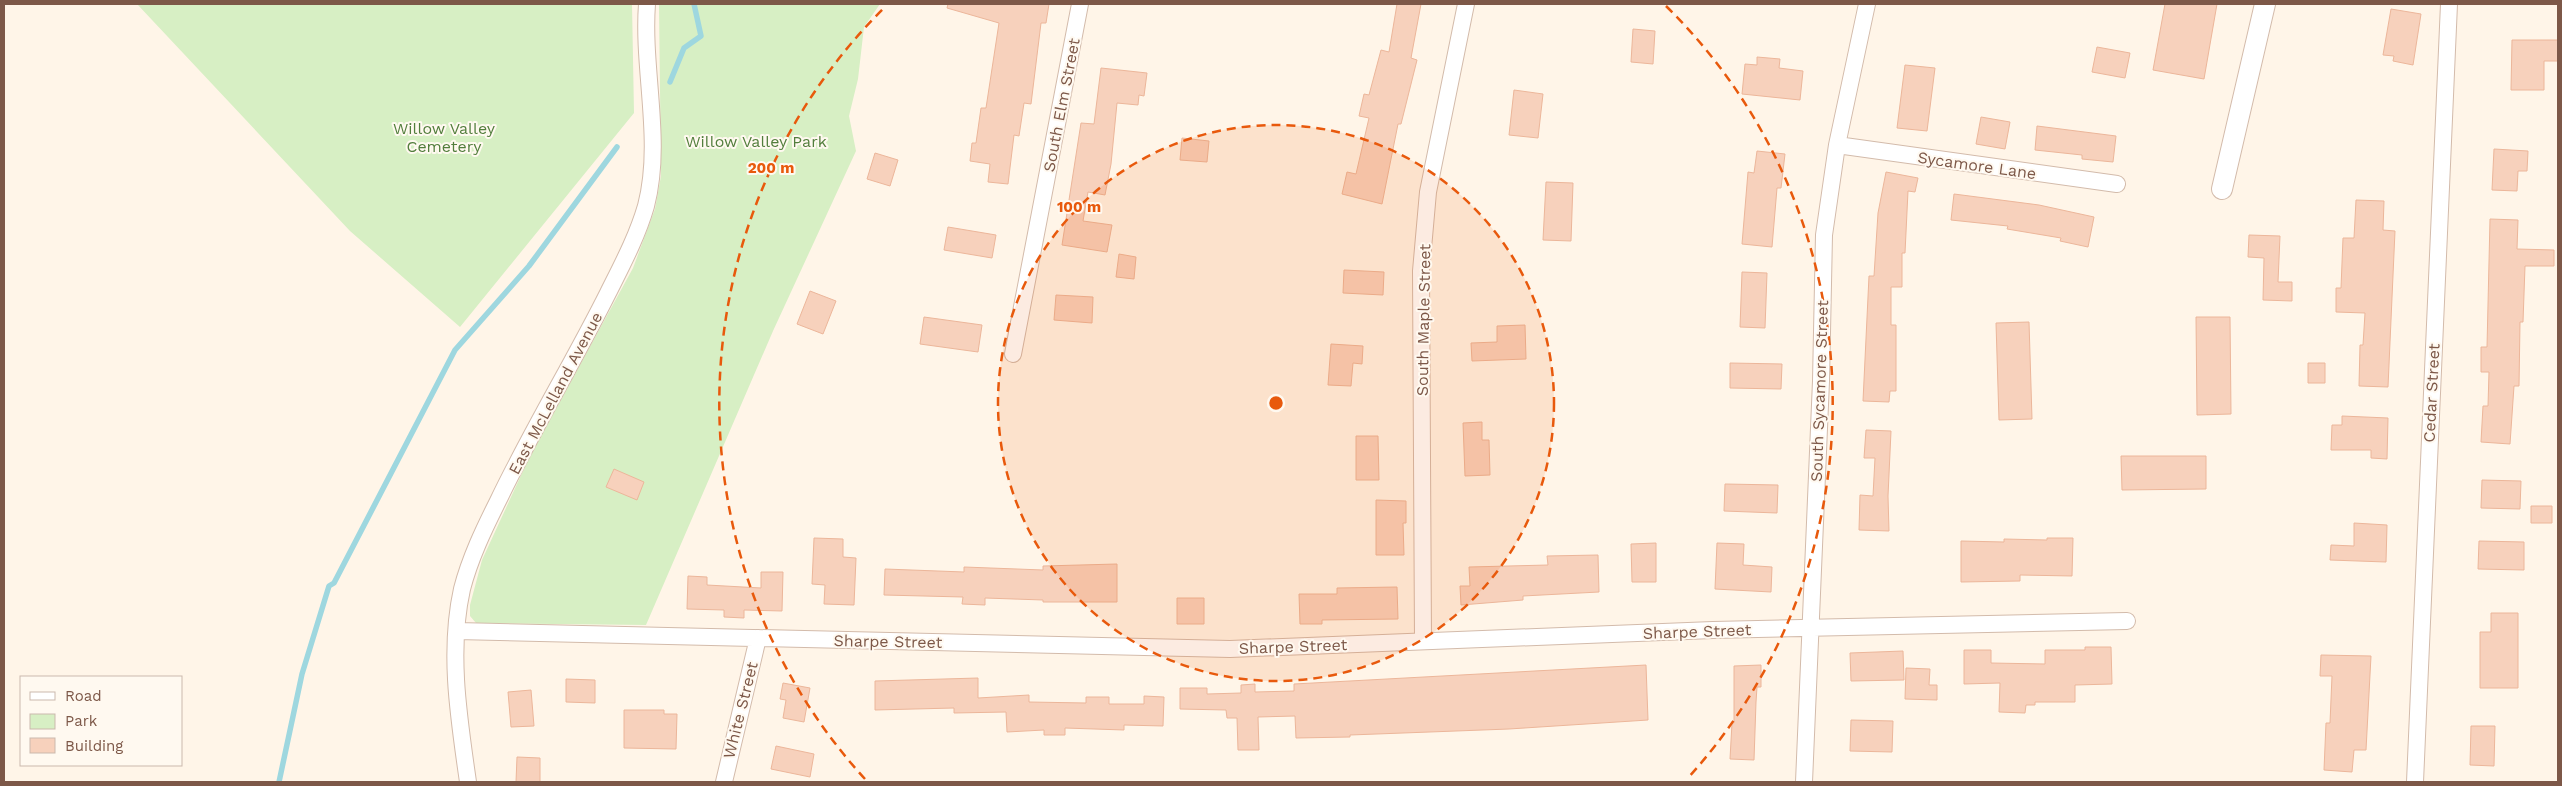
<svg xmlns="http://www.w3.org/2000/svg" width="2562" height="786" viewBox="0 0 2562 786" font-family="'Work Sans',sans-serif">
	<style>
		.green { fill: #d7efc4 }
		.lines { fill: none; stroke-linecap: round; stroke-linejoin: round }
		.stream { stroke: #9ed7df; stroke-width: 5.5 }
		.building { fill: #f7d1bc; stroke: #ecb69a }
		.minor-casing { stroke: #d3bbab; stroke-width: 18 }
		.tertiary-casing { stroke: #d3bbab; stroke-width: 22 }
		.minor { stroke: #fff; stroke-width: 16 }
		.tertiary { stroke: #fff; stroke-width: 20 }
		.ring { fill: none; stroke: #e8590c; stroke-width: 2.5; stroke-dasharray: 9 6 }
		.labels { text-anchor: middle; stroke-width: 4; stroke-linejoin: round; paint-order: stroke }
		.street-label { font-size: 16px; fill: #7d5848; stroke: #fff9f0 }
		.park-label { font-size: 16px; fill: #527e3c; stroke: #fff9f0 }
		.centre { fill: #e8590c; stroke: #fff9f0; stroke-width: 2.5 }
		.ring-label { font-size: 15px; text-anchor: middle; font-weight: bold; fill: #e8590c; stroke: #fff9f0; stroke-width: 4; stroke-linejoin: round; paint-order: stroke }
	</style>
	<rect width="100%" height="100%" fill="#fff5e8"/>
	<!-- green -->
	<path class="green" d="M137 4H632L634 113 460 327 350 231Z
		M659 4H880L864 27 858 79 849 116 856 151 773 331 646 625 476 623 470 616V605L482 560 529 458 633 268 655 209 661 176Z"/>
	<g class="lines">
		<!-- stream -->
		<path class="stream" d="M670 82 684 48 701 36 694 4
			M279 782 302 674 329 586 334 583 455 350 529 266 617 147"/>
	</g>
	<!-- building -->
	<path class="building" d="M948 4H1049L1046 23H1041L1031 104 1024 103 1019 136 1014 135 1008 184 988 182 990 164 970 161 972 143H976L981 108H986L999 23 947 8Z
		M1397 4H1421L1411 58 1417 60 1401 124H1398L1382 204 1342 194 1347 172 1356 174 1369 118 1359 116 1364 94 1369 95 1381 50 1389 52Z
		M2165 4H2217L2204 79 2153 70Z
		M2391 9 2421 14 2413 65 2393 61 2394 56 2383 55Z
		M1633 29 1655 31 1653 64 1631 62Z
		M2512 40H2558V61H2544V90H2511Z
		M2097 47 2130 53 2125 78 2092 72Z
		M1757 57 1780 59 1779 68 1803 71 1800 100 1742 94 1745 64 1757 65Z
		M1905 65 1935 68 1927 131 1897 128Z
		M1101 68 1147 73 1144 96 1139 95 1138 105 1117 103 1111 164 1105 195 1088 192 1083 221 1112 225 1107 252 1062 245 1081 123 1094 124Z
		M1514 90 1543 94 1538 138 1509 135Z
		M1981 117 2010 122 2005 149 1976 144Z
		M2037 126 2116 136 2113 162 2082 159V155L2035 150Z
		M1182 138 1209 141 1207 162 1180 160Z
		M2494 149 2528 151 2527 171H2518L2517 191 2492 190Z
		M1757 151 1785 154 1781 188H1777L1772 247 1742 244 1748 172 1754 173Z
		M875 153 898 160 890 186 867 179Z
		M1886 172 1918 178 1915 192 1908 191 1905 253H1902V287H1891V325H1896V391H1890L1889 402 1863 401 1869 276H1874L1878 213Z
		M1546 182 1573 183 1571 241 1543 240Z
		M1954 194 2039 205 2094 217 2088 247 2060 241 2061 238 2007 229 2008 226 1951 220Z
		M2356 200 2384 201 2383 230 2395 231 2388 387 2359 386 2360 345H2363L2365 313 2336 312V288H2341L2343 238H2354Z
		M2490 219 2518 220 2517 249 2554 250V266H2525L2523 322H2520L2519 386H2514L2510 444 2481 442 2483 406H2488L2489 372H2481V347H2487Z
		M948 227 996 235 992 258 944 250Z
		M2249 235 2280 236 2278 282H2292V301L2263 300 2264 258 2248 257Z
		M1119 254 1136 257 1134 279 1116 277Z
		M1344 270 1384 272 1383 295 1343 293Z
		M1742 272 1767 273 1765 328 1740 327Z
		M810 291 836 301 823 334 797 324Z
		M1056 295 1093 297 1092 323 1054 320Z
		M924 317 982 325 978 352 920 344Z
		M2196 317H2230L2231 414 2197 415Z
		M2029 322 2032 419 1999 420 1996 323Z
		M1525 325 1526 359 1472 361 1471 343 1497 342V326Z
		M1331 344 1363 346 1362 364 1353 363 1351 386 1328 385Z
		M1730 363 1782 364 1781 389 1730 388Z
		M2308 363H2325V383H2308Z
		M2342 416 2388 418 2387 459 2371 458V450H2331L2332 425H2342Z
		M1482 422V440H1489L1490 475 1465 476 1463 423Z
		M1866 430 1891 431 1888 496 1889 531 1859 530 1860 495 1873 496 1875 458H1864Z
		M1356 436H1378L1379 480H1356Z
		M2121 456H2206V489L2122 490Z
		M614 469 644 482 637 500 606 487Z
		M2482 480 2521 481 2520 509 2481 508Z
		M1725 484 1778 485 1777 513 1724 511Z
		M1376 500 1406 501V523H1403L1404 555H1376Z
		M2531 506H2552V523H2531Z
		M2354 523 2387 525 2386 562 2330 560 2331 545 2354 546Z
		M814 538 843 539V557L856 558 854 605 824 604 825 585 812 584Z
		M2047 538H2073L2072 576 2020 575V581L1961 582V541L2004 542V539L2047 540Z
		M2479 541 2524 542V570L2478 569Z
		M1656 543V582H1632L1631 544Z
		M1717 543 1744 544 1743 565 1772 567 1771 592 1715 589Z
		M1598 555 1599 592 1523 596V600L1461 605 1460 586H1470L1469 567 1548 565 1547 556Z
		M1117 564V602H1043V600L985 598V605L962 604 963 597 884 595 885 569 964 572V567L1043 570V566Z
		M761 572H783L782 611 744 610V618L724 617V610L687 609 688 576 707 577V585L761 588Z
		M1397 587 1398 619 1322 620V624H1300L1299 594H1337V588Z
		M1177 598H1204V624H1177Z
		M2491 613H2518V688H2480V632H2491Z
		M2085 647H2111L2112 684 2075 685V702H2035V705H2026L2025 713 1999 712 2000 683 1964 684V650H1991V663L2045 664V650H2085Z
		M1903 651 1904 680 1851 681 1850 653Z
		M2321 655 2371 656 2366 750H2354L2352 772 2324 770 2326 723H2330L2332 676H2320Z
		M1646 665 1648 720 1509 729 1350 735V737L1296 738 1295 716 1258 717 1259 750H1238L1237 718H1227L1226 710 1180 709V688H1207V694L1241 693V685L1255 684V692L1294 691V684Z
		M1761 665V687H1757L1756 702 1754 760 1730 759 1732 723H1734V666Z
		M1906 668 1930 669 1929 685H1937V700L1905 699Z
		M978 678V698L1029 695V702L1086 703V697H1109V704H1144V696L1164 697 1163 726 1124 725V730L1065 728V735H1044V730L1007 732 1006 712 954 713V708L875 710V681Z
		M566 679 595 680V703L566 702Z
		M783 683 810 688 804 722 783 718 786 700 780 699Z
		M531 690 534 726 511 727 508 692Z
		M624 710H664V714H677L676 749 624 748Z
		M1851 720 1893 721 1892 752 1850 751Z
		M2471 726H2495L2494 766 2470 765Z
		M776 746 814 754 810 777 771 769Z
		M517 757 540 758V782H516Z"/>
	<g class="lines">
		<!-- minor casing -->
		<g class="minor-casing">
			<path id="minor" d="M1837 145 2117 184
				M1013 354 1080 4
				M457 631 1230 649 1713 630 2127 621
				M1423 641 1421 271 1428 192 1466 4
				M468 782C459 719 448 652 462 589 470 558 484 529 498 501 532 430 573 363 608 293 622 265 637 237 646 206 663 141 642 70 647 4
				M724 782 758 638
				M1804 782 1821 381 1824 235 1837 145 1867 4
				M2415 782 2449 4"/>
		</g>
		<!-- tertiary casing -->
		<g class="tertiary-casing">
			<path id="tertiary" d="M2222 189 2265 4"/>
		</g>
		<!-- minor -->
		<use href="#minor" class="minor"/>
		<!-- tertiary -->
		<use href="#tertiary" class="tertiary"/>
	</g>
	<!-- distance rings -->
	<circle cx="1276" cy="403" r="278" fill="#e8590c" fill-opacity=".12"/>
	<g class="ring">
		<circle cx="1276" cy="403" r="278"/>
		<path d="M865 779A557 557 0 0 1 886 6M1666 6A557 557 0 0 1 1687 779"/>
	</g>
	<g class="labels">
		<!-- street labels -->
		<g class="street-label">
			<text transform="translate(1061 105) rotate(-79)" y="6">South Elm Street</text>
			<text transform="translate(1977 165) rotate(8)" y="6">Sycamore Lane</text>
			<text transform="translate(1423 320) rotate(-89)" y="6">South Maple Street</text>
			<text transform="translate(1819 391) rotate(-88)" y="6">South Sycamore Street</text>
			<text transform="translate(555 393) rotate(-62)" y="6">East McLelland Avenue</text>
			<text transform="translate(2431 393) rotate(-87)" y="6">Cedar Street</text>
			<text transform="translate(1697 631) rotate(-2)" y="6">Sharpe Street</text>
			<text transform="translate(888 641) rotate(1)" y="6">Sharpe Street</text>
			<text transform="translate(1293 646) rotate(-2)" y="6">Sharpe Street</text>
			<text transform="translate(740 710) rotate(-76)" y="6">White Street</text>
		</g>
		<!-- park labels -->
		<g class="park-label">
			<text x="444" y="134">Willow Valley<tspan x="444" dy="18">Cemetery</tspan></text>
			<text x="756" y="147">Willow Valley Park</text>
		</g>
	</g>
	<circle cx="1276" cy="403" r="8" class="centre"/>
	<g class="ring-label">
		<text x="771" y="173">200 m</text>
		<text x="1079" y="212">100 m</text>
	</g>
	<!-- border -->
	<rect width="2562" height="786" fill="none" stroke="#7d5848" stroke-width="10"/>
	<!-- legend -->
	<rect x="20" y="676" width="162" height="90" fill="#fff9f0" stroke="#cbb9ad"/>
	<rect x="30" y="692" width="25" height="8" fill="#ffffff" stroke="#cbb9ad"/>
	<text x="65" y="701" font-size="15" fill="#7d5848">Road</text>
	<rect x="30" y="714" width="25" height="15" fill="#d7efc4" stroke="#cbb9ad"/>
	<text x="65" y="726" font-size="15" fill="#7d5848">Park</text>
	<rect x="30" y="738" width="25" height="15" fill="#f7d1bc" stroke="#cbb9ad"/>
	<text x="65" y="751" font-size="15" fill="#7d5848">Building</text>
</svg>
